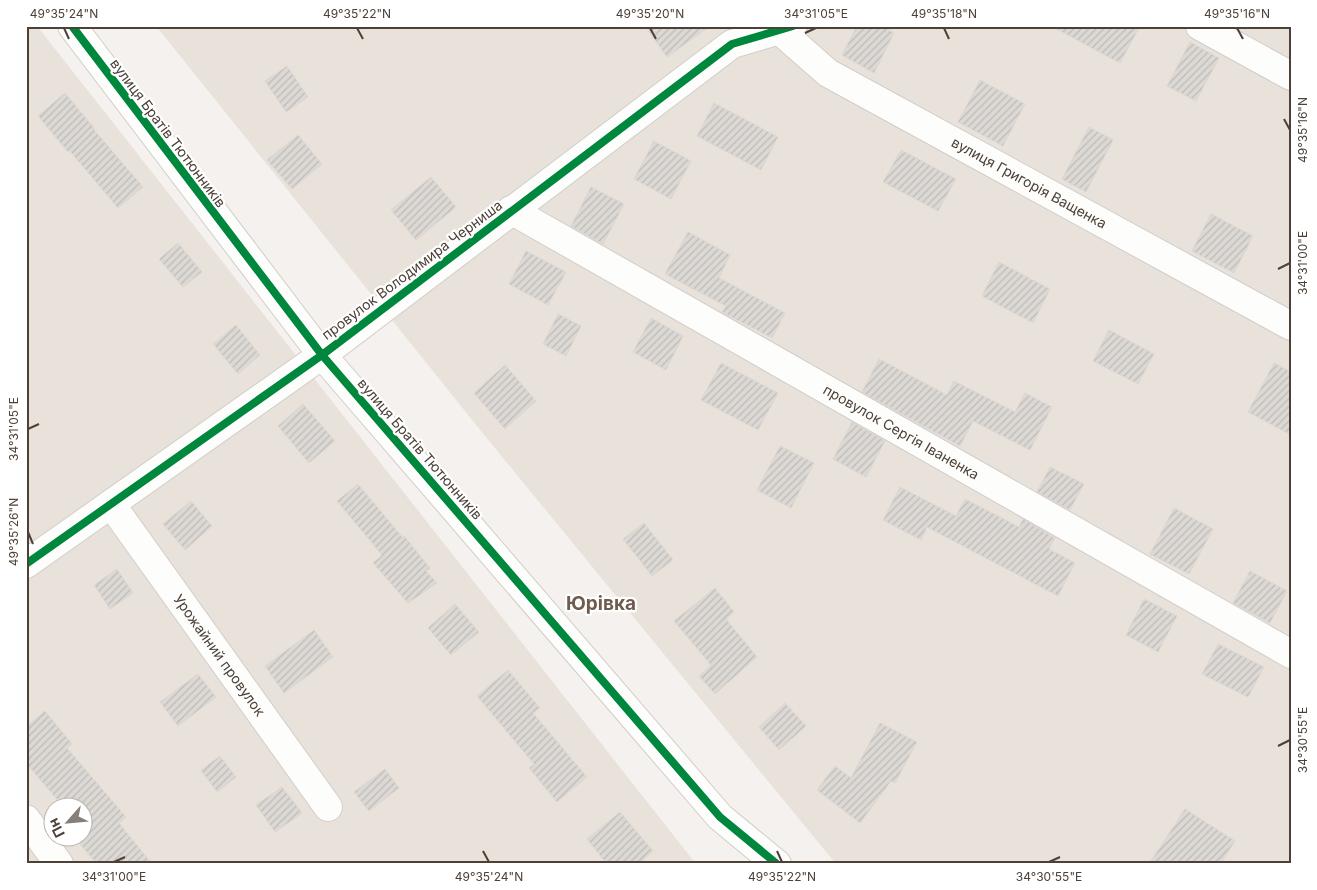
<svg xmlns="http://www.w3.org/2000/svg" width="1317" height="890" viewBox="0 0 1317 890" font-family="Inter,sans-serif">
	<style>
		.residential { fill: #e8e2db; fill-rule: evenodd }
		.building { fill: url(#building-hatch); stroke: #dcd7d3 }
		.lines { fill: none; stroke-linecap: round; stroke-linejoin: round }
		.minor-casing { stroke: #d1cdca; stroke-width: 30 }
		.minor { stroke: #fdfdfc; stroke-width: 28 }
		.cycleway-casing { stroke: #fff; stroke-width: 11 }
		.cycleway { stroke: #00873e; stroke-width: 8 }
		.ticks { fill: none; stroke: #4c4037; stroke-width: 2 }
		.labels { text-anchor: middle; stroke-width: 4.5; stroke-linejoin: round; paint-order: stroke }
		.street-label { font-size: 14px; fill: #4c4037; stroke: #fff }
		.district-label { font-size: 19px; font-weight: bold; fill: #705c4d; stroke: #fff }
		.neatline { fill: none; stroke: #4c4037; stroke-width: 2 }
		.ticks-label { font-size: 12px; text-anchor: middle; fill: #4c4037 }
	</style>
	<defs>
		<pattern id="building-hatch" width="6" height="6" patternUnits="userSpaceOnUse" patternTransform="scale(1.25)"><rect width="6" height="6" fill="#dcd8d4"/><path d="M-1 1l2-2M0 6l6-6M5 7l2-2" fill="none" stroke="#bebab7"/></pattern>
	</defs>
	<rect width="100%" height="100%" fill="#f4f1ee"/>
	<!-- residential -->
	<path class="residential" d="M26 26H37L696 864H26ZM52 808H82V838H52Z
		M156 26H1291V864H836L485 436Z"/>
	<!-- building -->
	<path class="building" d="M645 26H710L667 57Z
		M857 26H882L894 33 874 73 842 55Z
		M1051 26H1140L1120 63Z
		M1190 42 1219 58 1196 101 1167 86Z
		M287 66 308 97 286 112 265 81Z
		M980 80 1025 104 1003 146 958 122Z
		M65 93 95 129 94 130 143 187 118 208 69 150 68 152 38 116Z
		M714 103 778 137 761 170 697 136Z
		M1089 127 1113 140 1086 192 1062 179Z
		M298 135 322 164 292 189 267 160Z
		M654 141 691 161 671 199 634 179Z
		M901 150 956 179 938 211 883 182Z
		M431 177 456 207 416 240 391 210Z
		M591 187 624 204 603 244 571 226Z
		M1211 214 1253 236 1234 273 1192 251Z
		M688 232 730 255 719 278 785 313 772 338 722 312 726 306 665 274Z
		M178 243 202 272 183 287 159 259Z
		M526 251 566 272 548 305 509 284Z
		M999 262 1050 289 1033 323 982 296Z
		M558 314 581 326 566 356 543 344Z
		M651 318 683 336 666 370 633 352Z
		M236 325 260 355 238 374 213 344Z
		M1109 330 1154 354 1138 384 1093 361Z
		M879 359 947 395 954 381 1015 412 1025 393 1052 407 1030 450 973 421 960 446 862 392Z
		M721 363 778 393 758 430 701 400Z
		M1274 363 1291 372V435L1248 412Z
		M505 365 536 401 505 429 474 393Z
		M303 404 335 441 309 463 278 426Z
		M852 422 885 441 866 477 833 459Z
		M780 446 814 463 791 508 757 490Z
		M1050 467 1084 484 1070 510 1037 492Z
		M358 484 403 538 404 536 430 568 426 571 437 583 408 603 373 563 382 555 337 501Z
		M900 487 956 516 965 499 1019 527 1023 519 1055 538 1049 549 1075 563 1058 596 927 527 921 540 883 520Z
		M191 501 212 526 185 550 163 524Z
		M1174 508 1213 529 1189 574 1150 554Z
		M644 523 673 560 652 576 623 539Z
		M117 569 133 593 110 609 94 585Z
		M1250 571 1287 591 1270 623 1233 603Z
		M715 588 734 612 726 619 757 657 715 694 699 676 711 665 674 621Z
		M1144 599 1177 616 1158 652 1126 635Z
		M455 604 479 632 451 655 428 628Z
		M314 630 333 657 284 693 265 666Z
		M1218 644 1264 667 1248 697 1202 674Z
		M508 670 540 708 533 713 587 777 557 802 529 768 534 764 477 696Z
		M198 674 216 697 178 726 160 702Z
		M785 703 806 726 779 750 759 727Z
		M45 711 72 744 67 748 126 817 119 823 152 864H97L75 838H82V808H56L61 804 26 763V727Z
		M880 723 917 742 895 783 891 781 860 823 817 790 835 766 851 778Z
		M220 756 236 777 217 792 201 770Z
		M385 769 399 788 369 811 354 792Z
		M282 787 302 813 275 832 256 805Z
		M1185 809 1235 841 1220 864H1149Z
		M620 812 653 851 638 864H607L587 839Z"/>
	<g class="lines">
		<!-- minor casing -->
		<g class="minor-casing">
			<g id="minor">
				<path d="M72 26 322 355 720 817 777 864"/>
				<path id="s1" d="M775 26 779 30 828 73 1291 326"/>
				<path d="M1200 26 1291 76"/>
				<path id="s2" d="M511 210 1291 654"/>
				<path id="s3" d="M111 504 328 807"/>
				<path d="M26 564 322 355 732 44 793 26"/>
				<path d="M26 819 59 864"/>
			</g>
		</g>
		<!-- minor -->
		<use href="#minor" class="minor"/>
		<!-- cycleway casing -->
		<g class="cycleway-casing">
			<path id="cycleway" d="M72 26 322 355 720 817 777 864
				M26 564 322 355 732 44 793 26"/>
		</g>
		<!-- cycleway -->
		<use href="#cycleway" class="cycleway"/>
	</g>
	<!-- ticks -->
	<path class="ticks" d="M64 28 69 39M357 28 363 39M650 28 656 39M944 28 949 39M1237 28 1243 39M805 33 816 28M1284 119 1290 130M1278 269 1290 263M28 429 39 424M28 532 33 544M1278 746 1290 740M483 851 489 862M777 851 782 862M114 862 125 857M1049 862 1060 857"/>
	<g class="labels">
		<!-- street labels -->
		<g class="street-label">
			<text transform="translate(168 133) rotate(53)" y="5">вулиця Братів Тютюнників</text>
			<text dy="5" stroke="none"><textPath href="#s1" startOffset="300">вулиця Григорія Ващенка</textPath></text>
			<text transform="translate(412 270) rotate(-37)" y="5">провулок Володимира Черниша</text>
			<text dy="5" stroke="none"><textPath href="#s2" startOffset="449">провулок Сергія Іваненка</textPath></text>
			<text transform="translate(420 449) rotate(49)" y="5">вулиця Братів Тютюнників</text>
			<text dy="5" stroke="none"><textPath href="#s3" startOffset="186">Урожайний провулок</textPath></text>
		</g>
		<!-- district labels -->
		<g class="district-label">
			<text x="601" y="610">Юрівка</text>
		</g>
	</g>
	<!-- border -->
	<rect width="1317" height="890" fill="none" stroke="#ffffff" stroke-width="55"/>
	<!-- north arrow -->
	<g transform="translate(68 822) rotate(243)"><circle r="24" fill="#ffffff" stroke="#b7b3af"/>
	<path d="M0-4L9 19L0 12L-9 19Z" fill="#877e77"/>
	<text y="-8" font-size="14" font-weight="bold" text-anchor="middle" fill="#4c4037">Пн</text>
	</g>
	<rect x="28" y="28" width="1262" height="834" class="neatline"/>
	<g class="ticks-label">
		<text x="64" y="18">49°35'24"N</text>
		<text x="357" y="18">49°35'22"N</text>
		<text x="650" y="18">49°35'20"N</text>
		<text x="816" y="18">34°31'05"E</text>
		<text x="944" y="18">49°35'18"N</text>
		<text x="1237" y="18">49°35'16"N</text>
		<text transform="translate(1303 130) rotate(-90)" y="4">49°35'16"N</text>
		<text transform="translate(1303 263) rotate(-90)" y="4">34°31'00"E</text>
		<text transform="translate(14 429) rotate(-90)" y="4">34°31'05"E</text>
		<text transform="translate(14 532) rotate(-90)" y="4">49°35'26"N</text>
		<text transform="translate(1303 740) rotate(-90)" y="4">34°30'55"E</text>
		<text x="114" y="881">34°31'00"E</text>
		<text x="489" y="881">49°35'24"N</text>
		<text x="782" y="881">49°35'22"N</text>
		<text x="1049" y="881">34°30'55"E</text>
	</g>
</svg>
